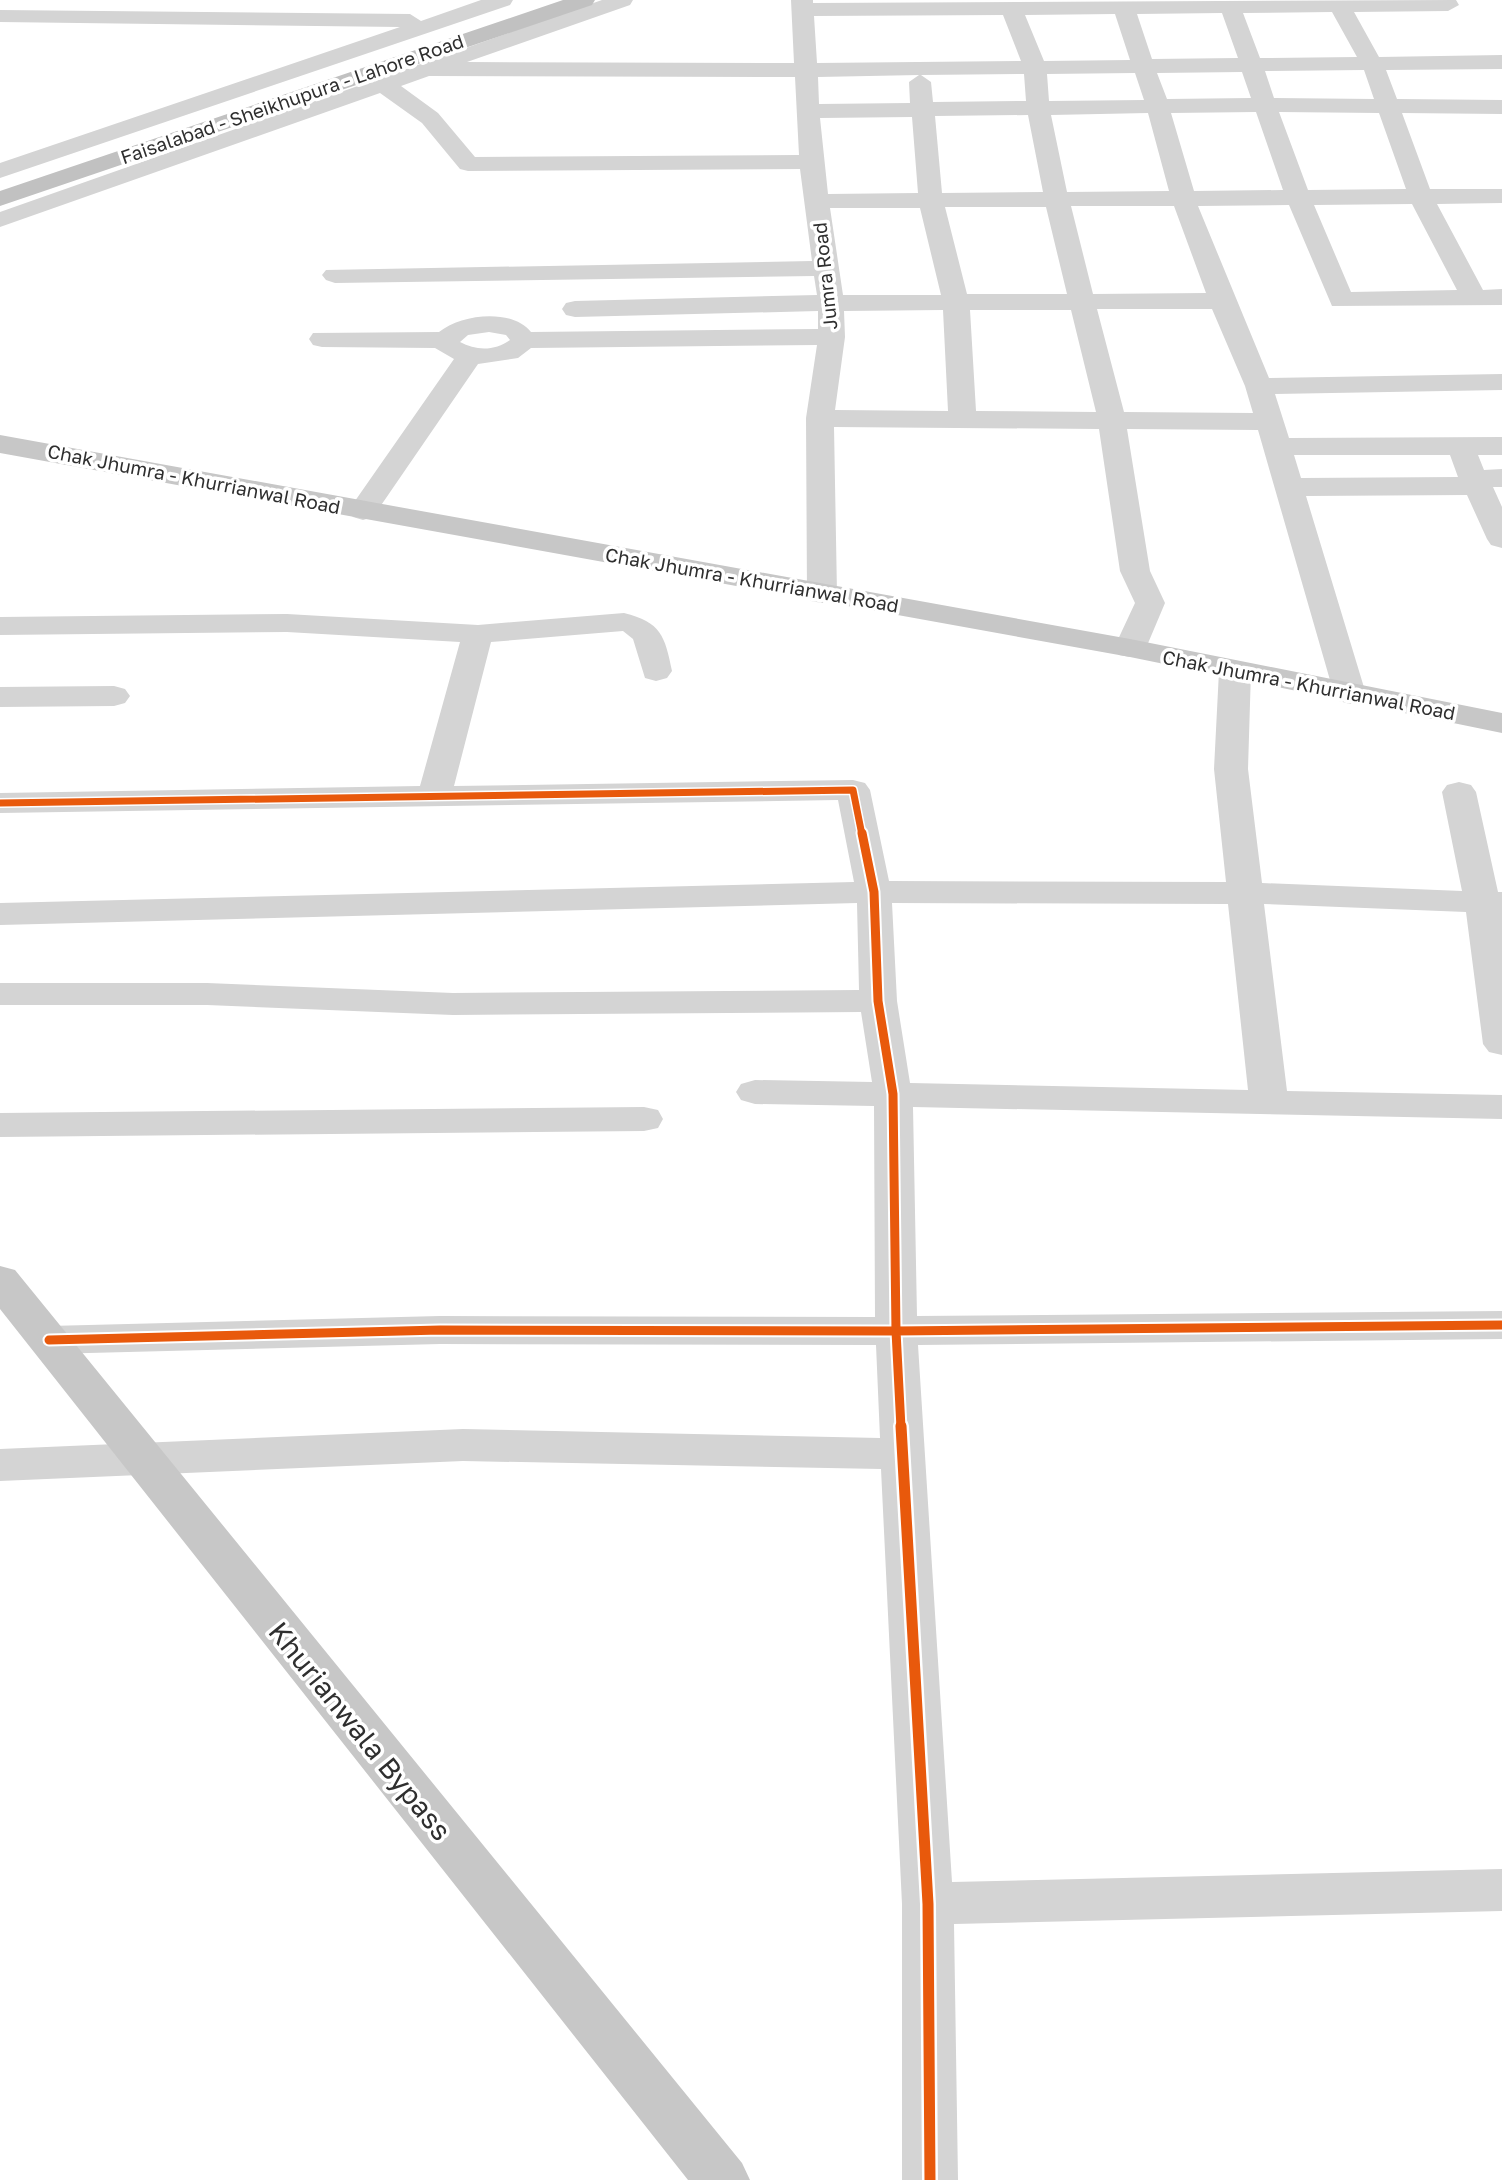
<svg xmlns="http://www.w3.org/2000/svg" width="1502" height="2180" viewBox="0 0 1502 2180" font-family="'Golos Text',sans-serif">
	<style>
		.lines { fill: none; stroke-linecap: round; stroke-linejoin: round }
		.minor { fill: #d4d4d4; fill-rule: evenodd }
		.major { fill: #c7c7c7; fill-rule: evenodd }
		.highway { fill: #c1c1c1; fill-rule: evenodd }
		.cycleway-far2-casing { stroke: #fff; stroke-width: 10 }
		.cycleway-far1-casing { stroke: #fff; stroke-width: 13 }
		.cycleway-casing { stroke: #fff; stroke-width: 16 }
		.cycleway-far2 { stroke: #e8590c; stroke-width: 7 }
		.cycleway-far1 { stroke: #e8590c; stroke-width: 9 }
		.cycleway { stroke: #e8590c; stroke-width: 11 }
		.labels { text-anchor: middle; stroke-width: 7; stroke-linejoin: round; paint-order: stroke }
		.far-street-label { font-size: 19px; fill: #2f2f2f; stroke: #fff }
		.near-street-label { font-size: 28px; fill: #2f2f2f; stroke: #fff }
	</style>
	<rect width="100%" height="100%" fill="#fff"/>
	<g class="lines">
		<!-- minor -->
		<path class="minor" d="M481 0H513L510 5 0 178V163L400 27 0 22V10L410 14 421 21Z
			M602 0H633L630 5 467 62 794 63 791 0H813V3L1456 0 1459 5 1448 11 1354 12 1379 57 1502 55V69L1386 70 1397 99 1502 100V114L1402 113 1430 189H1502V203L1437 204 1483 290 1502 289V305L1332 306 1289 205 1198 206 1269 378 1502 374V390L1275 394 1289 438 1502 437V455H1478L1484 470 1502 469V487H1493L1502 507V548L1491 545 1487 539 1467 495 1306 496 1366 694 1361 701 1350 704 1339 701 1334 694 1258 430 1127 429 1150 571 1165 603 1146 648 1141 655 1130 657 1119 655 1114 648 1135 603 1120 571 1099 429 834 427 837 594 833 601 822 603 811 601 807 594 806 418 817 345 531 348 518 358 478 364 373 517 363 520 353 517 348 511 454 359 435 348 322 347 313 345 309 339 313 333 439 332C461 314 512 308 531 332L818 329V311L575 317 566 315 562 309 566 303 575 301 817 295 814 276 335 283 326 280 322 275 326 270 812 261 800 169 468 171 460 169 422 123 380 93 0 227V212ZM1332 12 1357 57 1260 58 1243 13ZM1222 13 1238 58 1152 59 1137 14ZM1115 14 1130 60 1044 61 1025 15ZM1003 15 1021 61 817 63 814 16ZM1364 70 1374 99 1274 98 1265 71ZM1242 72 1251 98 1167 99 1157 73ZM1135 73 1144 100 1049 101 1047 74ZM1024 74 1026 101 933 102 931 82 921 75ZM919 75 909 82 910 103 819 104 818 77ZM429 76 795 77 799 155 475 157 438 113 401 86ZM1256 112 1283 190 1194 191 1171 113ZM1279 112 1379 113 1406 189 1308 190ZM1148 113 1169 191 1067 192 1051 115ZM1028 115 1043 192 942 193 935 116ZM912 117 918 193 828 194 820 118ZM1412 204 1457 290 1351 292 1314 205ZM1071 206H1174L1206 293 1093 294ZM945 207H1046L1067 294H967ZM830 208H920L941 295H843ZM1097 309H1212L1245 386 1253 413 1124 412ZM943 310 948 411 835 410 845 337 844 311ZM970 310H1071L1096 412 976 411ZM489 332 506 335 510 340C495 351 476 351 460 342L468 335ZM1294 455H1450L1458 477 1301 478Z
			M624 613C661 622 665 636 672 671L667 678 656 681 645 678 633 639 623 631 491 642 454 786 853 780 865 783 870 790 889 881 1226 882 1214 769 1219 671 1224 664 1235 661 1246 664 1251 671 1248 769 1262 883 1462 891 1442 792 1447 785 1459 782 1471 785 1476 792 1498 892H1502V1055L1489 1052 1483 1044 1466 912 1264 904 1287 1091 1502 1095V1119L913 1107 917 1316 1502 1311V1339L918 1345 952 1882 1502 1869V1911L954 1924 958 2180H902V1904L881 1469 463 1461 0 1481V1449L463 1429 880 1438 876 1345 440 1344 49 1354 34 1350 28 1340 34 1330 49 1326 440 1316 875 1317 874 1106 755 1104 741 1100 736 1092 741 1084 755 1080 872 1082 861 1012 453 1015 207 1005H0V983H207L453 993 859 990 857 903 0 925V903L854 882 838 800 0 813V793L420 786 460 642 287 632 0 635V617L287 614 478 625ZM892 903 1228 904 1248 1090 910 1083 897 1001Z
			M114 686 125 689 130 696 125 703 114 706 0 707V687Z
			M644 1107 658 1110 663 1119 658 1128 644 1131 0 1137V1113Z"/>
		<!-- major -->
		<path class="major" d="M0 435 1130 639 1502 713V733L1130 657 0 453Z
			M0 1266 15 1270 742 2163 750 2180H688L0 1309Z"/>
		<!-- highway -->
		<path class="highway" d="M563 0H595L592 5 0 206V191Z"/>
		<!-- cycleway-far2 casing -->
		<g class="cycleway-far2-casing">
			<path id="cycleway-far2" d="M0 803 853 790 862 835"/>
		</g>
		<!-- cycleway-far1 casing -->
		<g class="cycleway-far1-casing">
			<path id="cycleway-far1" d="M862 833 874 892 878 1001 893 1094 896 1331 901 1428
				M49 1340 440 1330 896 1331 1502 1325"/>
		</g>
		<!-- cycleway casing -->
		<g class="cycleway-casing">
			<path id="cycleway" d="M901 1426 928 1904 930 2180"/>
		</g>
		<!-- cycleway-far2 -->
		<use href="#cycleway-far2" class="cycleway-far2"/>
		<!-- cycleway-far1 -->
		<use href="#cycleway-far1" class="cycleway-far1"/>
		<!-- cycleway -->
		<use href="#cycleway" class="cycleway"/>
	</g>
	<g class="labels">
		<!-- far-street labels -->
		<g class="far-street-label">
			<text transform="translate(292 99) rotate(-19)" y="7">Faisalabad - Sheikhupura - Lahore Road</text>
			<text transform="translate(825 276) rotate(-96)" y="7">Jumra Road</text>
			<text transform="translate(194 479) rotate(11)" y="7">Chak Jhumra - Khurrianwal Road</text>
			<text transform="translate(752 580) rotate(10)" y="7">Chak Jhumra - Khurrianwal Road</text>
			<text transform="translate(1309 685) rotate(11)" y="7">Chak Jhumra - Khurrianwal Road</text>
		</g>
		<!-- near-street labels -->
		<g class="near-street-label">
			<text transform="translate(360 1731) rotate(51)" y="10">Khurianwala Bypass</text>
		</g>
	</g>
</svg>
